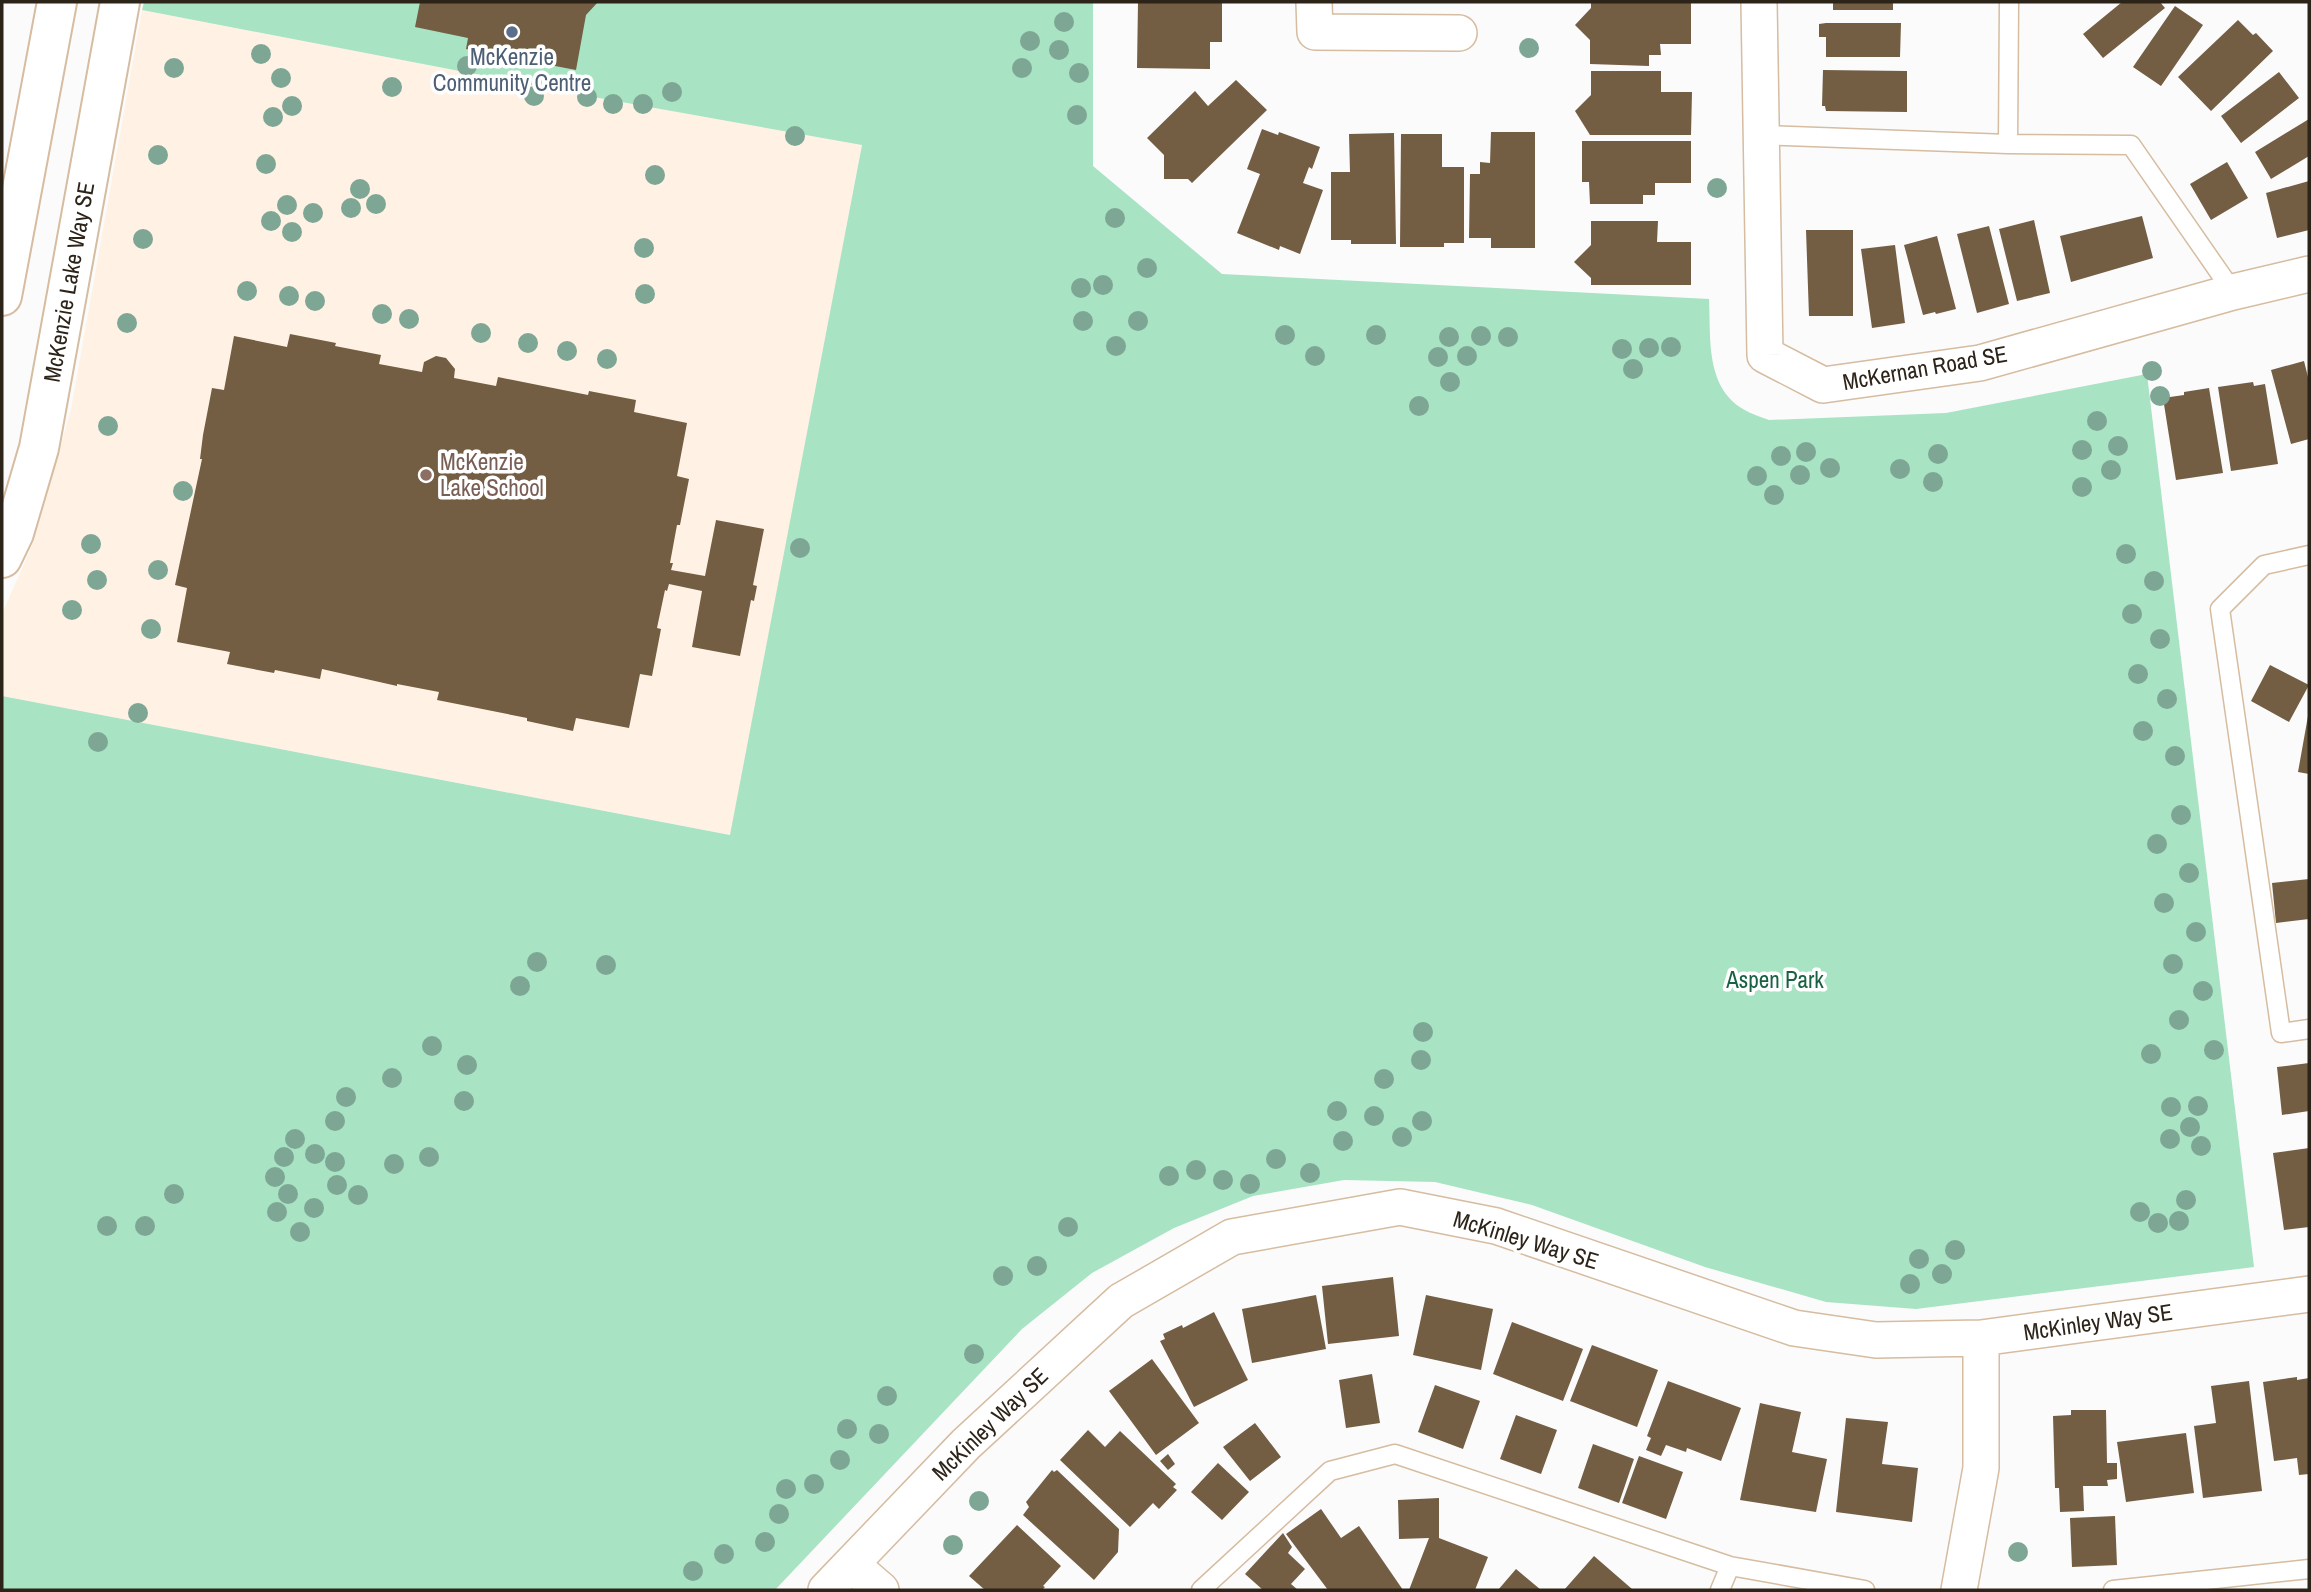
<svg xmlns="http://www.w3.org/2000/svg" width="2311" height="1592" viewBox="0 0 2311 1592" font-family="'Archivo Narrow',sans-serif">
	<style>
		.built { fill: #fff2e4 }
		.green { fill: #a8e3c3 }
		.building { fill: #735d43 }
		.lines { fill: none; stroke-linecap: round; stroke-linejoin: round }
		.lane-casing { stroke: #d6bca0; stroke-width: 21 }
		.street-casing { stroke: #d6bca0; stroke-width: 38 }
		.secondary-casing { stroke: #d6bca0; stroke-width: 42 }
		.lane { stroke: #fff; stroke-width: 18 }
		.street { stroke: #fff; stroke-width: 35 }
		.secondary { stroke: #fff; stroke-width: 38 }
		.tree { fill: #7ea695 }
		.service-dot { fill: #5c6f8a; stroke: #fff; stroke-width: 2.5 }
		.education-dot { fill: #8d6e63; stroke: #fff; stroke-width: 2.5 }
		.labels { text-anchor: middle; stroke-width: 7; stroke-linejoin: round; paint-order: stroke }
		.service-label { font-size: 23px; fill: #4e5e75; stroke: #fff }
		.street-label { font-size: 23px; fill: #2d2419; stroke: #fff }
		.education-label { font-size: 23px; fill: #785e54; stroke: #fff; text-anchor: start }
		.park-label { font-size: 23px; fill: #186142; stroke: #fff }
	</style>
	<rect width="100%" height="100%" fill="#fbfbfb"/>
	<!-- built -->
	<path class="built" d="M142 10 599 98 862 144 731 835 2 696V614L34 541 71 409Z"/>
	<!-- green -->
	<path class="green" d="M144 2H1093V166L1222 274 1709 299C1711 338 1705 386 1743 409 1751 414 1761 417 1769 420L1946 413 2147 374 2254 1267 1916 1309 1826 1302 1705 1267 1532 1205 1435 1182 1344 1180 1253 1196 1174 1228 1092 1273 1022 1329 775 1590H2V696L730 835 862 145 599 98 142 10Z"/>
	<!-- building -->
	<path class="building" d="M420 2H598L586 15 576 70 466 49 468 38 415 27Z
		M1138 2H1222V42H1210V69L1137 68Z
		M1591 2H1691V44H1660L1661 55H1649V66L1590 64V40L1575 25 1591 8Z
		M1833 2H1893V10H1833Z
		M2122 2H2160L2165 8 2103 58 2083 34Z
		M2175 6 2203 25 2161 86 2133 67Z
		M2238 20 2253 35 2256 33 2273 51 2211 111 2178 77Z
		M1826 23H1901L1900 57H1826V37H1819V24Z
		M1823 70 1907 71V112L1826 111 1825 106H1822Z
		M1591 71H1661V92H1692L1691 135H1590L1575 111 1591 95Z
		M2279 72 2299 98 2241 143 2221 116Z
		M1236 80 1267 110 1192 183 1188 179H1164V155L1147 138 1195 91 1208 106Z
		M2309 119V156L2271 179 2255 152Z
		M1262 129 1278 135 1279 132 1320 147 1312 169 1309 167 1303 183 1323 190 1300 254 1280 246 1279 250 1237 233 1260 174 1247 169Z
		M1491 132H1535V248H1491V238H1469L1470 174H1480V162L1490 163Z
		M1394 133 1396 244H1351V240H1331V172H1350L1349 134Z
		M1401 134H1442V167H1464V243H1444V247H1400Z
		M1582 141H1691V183H1655V195H1643V204H1590L1589 182H1582Z
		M2227 162 2248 198 2211 220 2190 184Z
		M2309 181V230L2277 238 2266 193Z
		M2142 216 2153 258 2071 282 2060 236Z
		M2034 220 2050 293 2017 301 1999 229Z
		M1591 221H1658L1657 242H1691V285H1591V278L1574 262 1591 245Z
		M1989 226 2009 304 1977 313 1957 234Z
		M1806 230H1853V316H1809Z
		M1937 236 1956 309 1936 314 1935 312 1923 315 1904 245Z
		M1895 245 1905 323 1872 328 1861 249Z
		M290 334 336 343 335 346 381 355 379 364 422 372 424 362 436 356 446 358 455 369 454 378 496 386 498 377 588 395 589 391 636 400 634 412 687 423 677 476 689 479 680 525H677L670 563H673L671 570 705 576 716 520 764 529 753 585 757 586 754 601 751 600 740 656 692 647 702 591 669 584 667 591 665 590 657 628 661 629 652 676 640 674 629 728 576 718 573 731 527 721V718L437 700 439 692 397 684V686L322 669 320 679 275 670 274 673 227 664 230 652 177 642 187 588 175 585 202 459H200L203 435 212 388 224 390 234 336 287 347Z
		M2304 361 2309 381V439L2291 444 2271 370Z
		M2253 382 2254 386 2265 384 2278 464 2231 471 2218 387Z
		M2209 388 2223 473 2176 480 2163 398 2184 395V392Z
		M2270 665 2309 685 2289 722 2251 701Z
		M2308 716H2309V774L2298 772Z
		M2309 879V919L2276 923 2272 883Z
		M2309 1063V1111L2282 1115 2277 1067Z
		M2309 1148V1227L2284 1230 2273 1153Z
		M1393 1277 1399 1336 1328 1344 1322 1286Z
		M1316 1295 1326 1349 1252 1363 1242 1309Z
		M1426 1295 1493 1309 1481 1370 1413 1355Z
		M1214 1312 1248 1380 1194 1407 1160 1341 1165 1339 1163 1334 1182 1325 1183 1328Z
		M1512 1322 1583 1349 1563 1401 1493 1374Z
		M1592 1345 1658 1370 1637 1427 1570 1401Z
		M1152 1359 1199 1423 1156 1455 1109 1391Z
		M1372 1374 1380 1423 1346 1428 1339 1380Z
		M2297 1377V1380L2309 1378V1474L2299 1475 2297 1458 2274 1461 2263 1382Z
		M1668 1381 1741 1408 1721 1461 1687 1448 1686 1452 1666 1445 1661 1456 1646 1450 1651 1438 1647 1436Z
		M2249 1381 2262 1491 2203 1498 2194 1426 2216 1423 2211 1386Z
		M1435 1385 1480 1401 1463 1449 1418 1432Z
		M1760 1403 1801 1412 1792 1452 1827 1459 1816 1512 1740 1500Z
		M2071 1410H2106L2107 1463H2117V1479L2107 1480 2108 1486H2083L2084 1511 2060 1512 2059 1488H2055L2053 1416 2071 1415Z
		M1516 1415 1557 1430 1541 1474 1500 1459Z
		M1846 1418 1888 1422 1882 1464 1918 1468 1912 1522 1836 1512Z
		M1255 1423 1281 1457 1250 1481 1223 1447Z
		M1088 1430 1105 1447 1120 1431 1176 1484 1173 1487 1177 1490 1159 1509 1153 1503 1130 1527 1060 1460Z
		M2186 1433 2194 1493 2126 1502 2117 1442Z
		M1593 1444 1634 1459 1619 1503 1578 1488Z
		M1168 1454 1175 1464 1168 1470 1160 1461Z
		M1639 1456 1683 1472 1666 1519 1622 1503Z
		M1218 1463 1249 1492 1222 1520 1191 1492Z
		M1052 1470 1054 1472 1057 1470 1119 1529 1118 1552 1094 1580 1023 1515 1029 1507 1026 1502Z
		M1439 1498V1538L1488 1557 1475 1590H1409L1429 1538 1399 1539 1398 1500Z
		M1321 1509 1341 1538 1359 1526 1403 1590H1328L1286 1534Z
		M2115 1516 2117 1565 2072 1567 2070 1518Z
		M1017 1525 1061 1566 1043 1586 1045 1587 1042 1590H985L969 1576Z
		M1283 1533 1292 1547 1288 1553 1305 1569 1291 1584 1298 1590H1263L1245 1574Z
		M1594 1556 1632 1589 1631 1590H1564Z
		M1516 1569 1541 1590H1498Z"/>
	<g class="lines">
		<!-- lane casing -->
		<g class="lane-casing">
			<path id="lane" d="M1761 135 2008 144 2131 145 2233 292
				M2008 144 2009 2
				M2309 555 2264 565 2220 609 2281 1033 2309 1029
				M1201 1590 1330 1471 1395 1454 1730 1566 1865 1590
				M1720 1590 1730 1566
				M2113 1590 2309 1569"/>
		</g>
		<!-- street casing -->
		<g class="street-casing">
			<path id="street" d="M1314 2 1315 32 1459 33
				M1759 2 1765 355 1823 385 1980 363 2233 292 2309 274
				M851 1564 881 1590
				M826 1590 966 1444 1121 1301 1232 1237 1400 1207 1496 1226 1794 1328 1876 1340 1981 1338 2309 1294
				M1959 1590 1981 1468V1338"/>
		</g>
		<!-- secondary casing -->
		<g class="secondary-casing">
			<path id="secondary" d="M2 296 57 2
				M2 558 14 533 39 448 120 2"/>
		</g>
		<!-- lane -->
		<use href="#lane" class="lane"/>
		<!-- street -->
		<use href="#street" class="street"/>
		<!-- secondary -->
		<use href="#secondary" class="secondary"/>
	</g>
	<!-- trees -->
	<g class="tree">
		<circle cx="1064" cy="22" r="10"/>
		<circle cx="1030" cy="41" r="10"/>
		<circle cx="1529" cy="48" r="10"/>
		<circle cx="1059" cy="50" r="10"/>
		<circle cx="261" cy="54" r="10"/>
		<circle cx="467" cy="66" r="10"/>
		<circle cx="174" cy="68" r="10"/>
		<circle cx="1022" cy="68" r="10"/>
		<circle cx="1079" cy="73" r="10"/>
		<circle cx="281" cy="78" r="10"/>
		<circle cx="392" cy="87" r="10"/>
		<circle cx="672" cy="92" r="10"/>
		<circle cx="534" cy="96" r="10"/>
		<circle cx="587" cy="97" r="10"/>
		<circle cx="613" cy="104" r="10"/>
		<circle cx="643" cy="104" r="10"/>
		<circle cx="292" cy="106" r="10"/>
		<circle cx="1077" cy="115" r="10"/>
		<circle cx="273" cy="117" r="10"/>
		<circle cx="795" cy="136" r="10"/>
		<circle cx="158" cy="155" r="10"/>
		<circle cx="266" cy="164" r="10"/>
		<circle cx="655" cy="175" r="10"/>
		<circle cx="1717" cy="188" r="10"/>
		<circle cx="360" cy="189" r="10"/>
		<circle cx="376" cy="204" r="10"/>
		<circle cx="287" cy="205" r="10"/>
		<circle cx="351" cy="208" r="10"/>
		<circle cx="313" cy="213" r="10"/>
		<circle cx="1115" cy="218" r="10"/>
		<circle cx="271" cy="221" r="10"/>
		<circle cx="292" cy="232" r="10"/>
		<circle cx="143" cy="239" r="10"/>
		<circle cx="644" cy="248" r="10"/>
		<circle cx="1147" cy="268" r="10"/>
		<circle cx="1103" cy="285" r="10"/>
		<circle cx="1081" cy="288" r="10"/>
		<circle cx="247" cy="291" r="10"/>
		<circle cx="645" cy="294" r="10"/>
		<circle cx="289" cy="296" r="10"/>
		<circle cx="315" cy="301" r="10"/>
		<circle cx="382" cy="314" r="10"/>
		<circle cx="409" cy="319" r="10"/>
		<circle cx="1083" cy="321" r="10"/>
		<circle cx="1138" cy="321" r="10"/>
		<circle cx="127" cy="323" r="10"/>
		<circle cx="481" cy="333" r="10"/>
		<circle cx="1285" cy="335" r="10"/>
		<circle cx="1376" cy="335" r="10"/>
		<circle cx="1481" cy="336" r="10"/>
		<circle cx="1449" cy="337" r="10"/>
		<circle cx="1508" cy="337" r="10"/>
		<circle cx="528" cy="343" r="10"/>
		<circle cx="1116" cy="346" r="10"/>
		<circle cx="1671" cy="347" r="10"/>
		<circle cx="1649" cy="348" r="10"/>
		<circle cx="1622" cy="349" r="10"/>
		<circle cx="567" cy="351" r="10"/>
		<circle cx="1315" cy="356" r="10"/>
		<circle cx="1467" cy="356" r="10"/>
		<circle cx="1438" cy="357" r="10"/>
		<circle cx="607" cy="359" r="10"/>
		<circle cx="1633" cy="369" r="10"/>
		<circle cx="2152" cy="371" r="10"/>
		<circle cx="1450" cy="382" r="10"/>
		<circle cx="2160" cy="396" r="10"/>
		<circle cx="1419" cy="406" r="10"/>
		<circle cx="2097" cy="421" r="10"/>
		<circle cx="108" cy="426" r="10"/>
		<circle cx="2118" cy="446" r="10"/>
		<circle cx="2082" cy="450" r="10"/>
		<circle cx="1806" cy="452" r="10"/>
		<circle cx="1938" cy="454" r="10"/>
		<circle cx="1781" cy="456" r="10"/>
		<circle cx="1830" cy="468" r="10"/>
		<circle cx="1900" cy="469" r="10"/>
		<circle cx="2111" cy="470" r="10"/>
		<circle cx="1800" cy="475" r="10"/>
		<circle cx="1757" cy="476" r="10"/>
		<circle cx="1933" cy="482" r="10"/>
		<circle cx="2082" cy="487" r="10"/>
		<circle cx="183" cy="491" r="10"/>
		<circle cx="1774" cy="495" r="10"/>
		<circle cx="91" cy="544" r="10"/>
		<circle cx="800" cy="548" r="10"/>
		<circle cx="2126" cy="554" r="10"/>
		<circle cx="158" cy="570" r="10"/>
		<circle cx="97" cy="580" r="10"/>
		<circle cx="2154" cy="581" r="10"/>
		<circle cx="72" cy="610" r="10"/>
		<circle cx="2132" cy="614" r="10"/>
		<circle cx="151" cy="629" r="10"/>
		<circle cx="2160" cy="639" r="10"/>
		<circle cx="2138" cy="674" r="10"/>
		<circle cx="2167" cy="699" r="10"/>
		<circle cx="138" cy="713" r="10"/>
		<circle cx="2143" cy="731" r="10"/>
		<circle cx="98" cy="742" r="10"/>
		<circle cx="2175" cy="756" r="10"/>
		<circle cx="2181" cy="815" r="10"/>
		<circle cx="2157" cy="844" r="10"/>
		<circle cx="2189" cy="873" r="10"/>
		<circle cx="2164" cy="903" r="10"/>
		<circle cx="2196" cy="932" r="10"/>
		<circle cx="537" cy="962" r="10"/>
		<circle cx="2173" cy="964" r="10"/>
		<circle cx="606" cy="965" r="10"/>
		<circle cx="520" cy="986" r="10"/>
		<circle cx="2203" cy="991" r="10"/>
		<circle cx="2179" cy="1020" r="10"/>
		<circle cx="1423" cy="1032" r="10"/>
		<circle cx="432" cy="1046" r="10"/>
		<circle cx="2214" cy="1050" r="10"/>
		<circle cx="2151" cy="1054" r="10"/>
		<circle cx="1421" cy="1060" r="10"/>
		<circle cx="467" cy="1065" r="10"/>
		<circle cx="392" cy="1078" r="10"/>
		<circle cx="1384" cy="1079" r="10"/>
		<circle cx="346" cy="1097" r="10"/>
		<circle cx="464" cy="1101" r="10"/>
		<circle cx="2198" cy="1106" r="10"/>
		<circle cx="2171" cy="1107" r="10"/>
		<circle cx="1337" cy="1111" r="10"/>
		<circle cx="1374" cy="1116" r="10"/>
		<circle cx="335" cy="1121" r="10"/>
		<circle cx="1422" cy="1121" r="10"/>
		<circle cx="2190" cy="1127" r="10"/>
		<circle cx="1402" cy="1137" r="10"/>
		<circle cx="295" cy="1139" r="10"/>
		<circle cx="2170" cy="1139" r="10"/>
		<circle cx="1343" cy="1141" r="10"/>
		<circle cx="2201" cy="1146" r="10"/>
		<circle cx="315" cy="1154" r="10"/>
		<circle cx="284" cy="1157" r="10"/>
		<circle cx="429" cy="1157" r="10"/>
		<circle cx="1276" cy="1159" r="10"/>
		<circle cx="335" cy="1162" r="10"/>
		<circle cx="394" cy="1164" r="10"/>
		<circle cx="1196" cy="1170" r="10"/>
		<circle cx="1310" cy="1173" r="10"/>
		<circle cx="1169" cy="1176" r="10"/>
		<circle cx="275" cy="1177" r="10"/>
		<circle cx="1223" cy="1180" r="10"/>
		<circle cx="1250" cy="1184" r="10"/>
		<circle cx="337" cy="1185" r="10"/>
		<circle cx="174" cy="1194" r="10"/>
		<circle cx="288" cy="1194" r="10"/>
		<circle cx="358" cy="1195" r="10"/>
		<circle cx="2186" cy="1200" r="10"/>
		<circle cx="314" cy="1208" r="10"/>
		<circle cx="277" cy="1212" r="10"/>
		<circle cx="2140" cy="1212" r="10"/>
		<circle cx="2179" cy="1221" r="10"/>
		<circle cx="2158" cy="1223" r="10"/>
		<circle cx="107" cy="1226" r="10"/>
		<circle cx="145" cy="1226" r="10"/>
		<circle cx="1068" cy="1227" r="10"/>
		<circle cx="300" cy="1232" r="10"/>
		<circle cx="1955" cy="1250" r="10"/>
		<circle cx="1919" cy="1259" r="10"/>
		<circle cx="1037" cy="1266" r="10"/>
		<circle cx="1942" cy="1274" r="10"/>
		<circle cx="1003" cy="1276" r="10"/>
		<circle cx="1910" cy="1284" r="10"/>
		<circle cx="974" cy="1354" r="10"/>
		<circle cx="887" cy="1396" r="10"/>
		<circle cx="847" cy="1429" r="10"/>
		<circle cx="879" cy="1434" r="10"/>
		<circle cx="840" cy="1460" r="10"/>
		<circle cx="814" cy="1484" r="10"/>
		<circle cx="786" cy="1489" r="10"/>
		<circle cx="979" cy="1501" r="10"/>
		<circle cx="779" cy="1514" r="10"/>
		<circle cx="765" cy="1542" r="10"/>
		<circle cx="953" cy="1545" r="10"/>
		<circle cx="2018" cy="1552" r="10"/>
		<circle cx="724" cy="1554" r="10"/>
		<circle cx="693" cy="1571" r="10"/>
	</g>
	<!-- markers -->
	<circle class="service-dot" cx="512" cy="32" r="7"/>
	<circle class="education-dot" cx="426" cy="475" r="7"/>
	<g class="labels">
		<!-- service labels -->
		<g class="service-label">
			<text x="512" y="65">McKenzie<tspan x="512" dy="26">Community Centre</tspan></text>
		</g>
		<!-- street labels -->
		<g class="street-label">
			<text transform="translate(69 282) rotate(-80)" y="8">McKenzie Lake Way SE</text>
			<text transform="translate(1925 368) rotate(-10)" y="8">McKernan Road SE</text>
			<text transform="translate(1526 1240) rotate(17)" y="8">McKinley Way SE</text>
			<text transform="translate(2098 1322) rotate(-8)" y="8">McKinley Way SE</text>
			<text transform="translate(990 1424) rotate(-44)" y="8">McKinley Way SE</text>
		</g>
		<!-- education labels -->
		<g class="education-label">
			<text x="440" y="470">McKenzie<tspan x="440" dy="26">Lake School</tspan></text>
		</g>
		<!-- park labels -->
		<g class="park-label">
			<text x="1775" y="988">Aspen Park</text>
		</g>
	</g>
	<!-- border -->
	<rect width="2311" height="1592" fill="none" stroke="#2d2419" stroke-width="7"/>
</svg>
